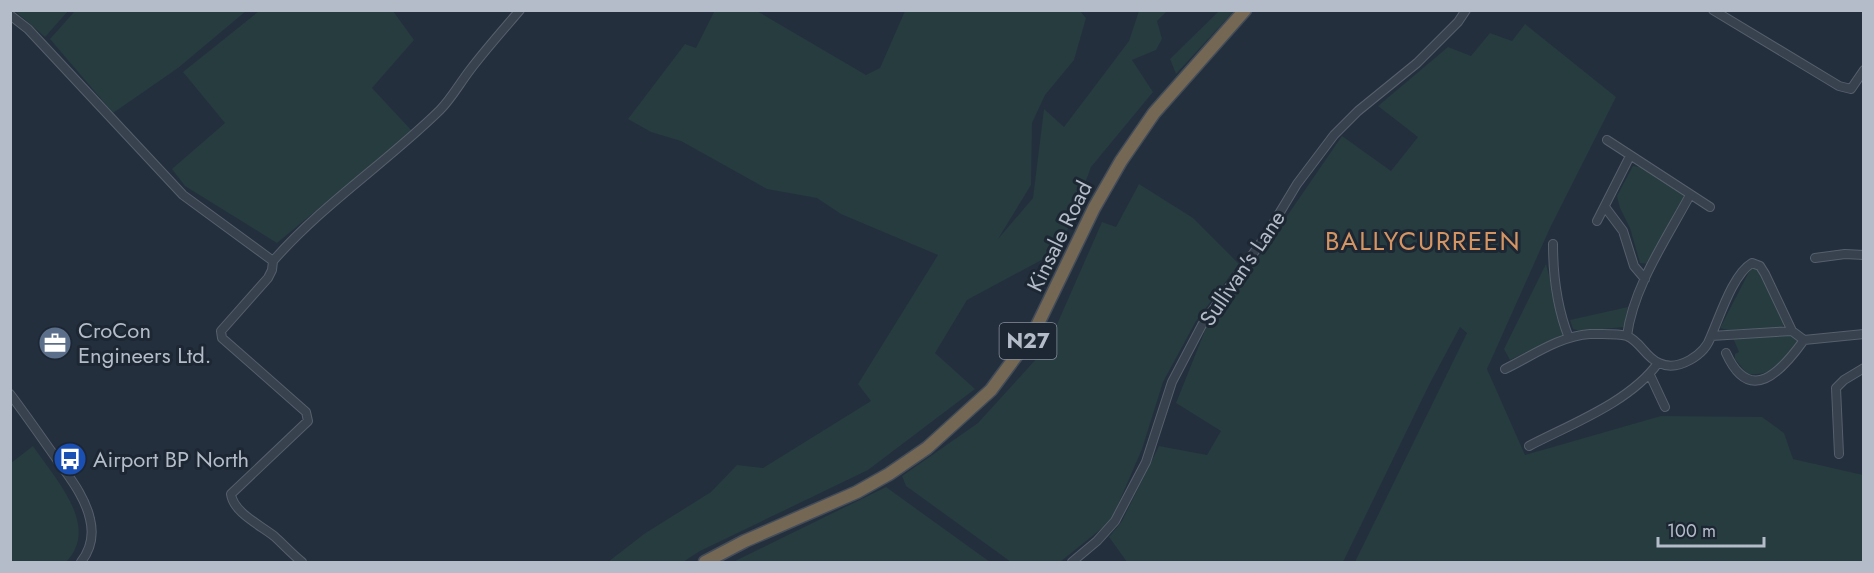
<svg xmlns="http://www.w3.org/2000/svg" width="1874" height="573" viewBox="0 0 1874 573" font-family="Jost,sans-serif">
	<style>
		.green { fill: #263c3f }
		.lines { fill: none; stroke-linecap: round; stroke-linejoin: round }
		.minor-casing { stroke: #565f6c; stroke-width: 10 }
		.highway-casing { stroke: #434c59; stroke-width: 15 }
		.minor { stroke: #38414e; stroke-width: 8 }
		.highway { stroke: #746855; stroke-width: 12 }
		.labels { text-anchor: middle; stroke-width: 6; stroke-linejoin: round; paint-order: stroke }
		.shield { fill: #1d2633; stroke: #878f9c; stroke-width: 1.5 }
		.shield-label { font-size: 21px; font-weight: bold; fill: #b4bcc9 }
		.street-label { font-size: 22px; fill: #b4bcc9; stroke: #1d2633 }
		.poi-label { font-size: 22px; fill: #b4bcc9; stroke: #1d2633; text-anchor: start }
		.quarter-label { font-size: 26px; letter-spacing: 1.5px; fill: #d59563; stroke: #1d2633 }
	</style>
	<rect width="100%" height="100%" fill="#242f3e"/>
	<!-- green -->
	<path class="green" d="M715 10 757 11 866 75 880 68 905 11H1080L1086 18 1074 60 1045 95 1032 123 1031 185 998 239 1033 198 1044 109 1064 127 1129 41 1139 11H1167L1157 21 1162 39 1156 50 1132 60 1153 92 1091 167 1060 250 967 300 935 353 975 389 868 470 700 551 683 562H608L644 534 711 492 737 465 763 468 871 401 858 384 938 255 841 214 817 198 767 189 681 141 651 132 628 119 685 44 696 48Z
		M15 11H68L45 37Z
		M75 11V10L246 11 178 68 113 113 50 39Z
		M259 11H393L414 40 372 88 412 131 277 243 185 186 172 169 225 123 183 72Z
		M1219 11H1234L1176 74 1170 59Z
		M1525 24 1616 97 1550 228 1487 369 1525 455 1661 416 1762 417 1784 433 1793 459 1863 475V562H1355L1467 333 1460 327 1429 385 1343 562H1127L1109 537 1122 521 1159 446 1207 455 1221 431 1176 403 1206 328 1254 264 1342 136 1391 171 1418 137 1378 106 1448 47 1471 56 1490 33 1512 41Z
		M1633 166 1645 168 1683 194 1684 202 1649 264 1640 263 1630 228 1620 208 1617 196Z
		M1139 184 1193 218 1239 264 1196 321 1163 382 1142 449 1111 521 1060 562H1011L906 486 902 476 978 423 1047 347 1102 222 1116 227Z
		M1546 264 1564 334 1510 360 1504 349Z
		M1754 267 1760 270 1784 324 1782 328 1728 330 1720 328 1750 270Z
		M1628 307 1624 327 1580 331 1573 329 1570 320Z
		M1793 335 1798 342C1780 362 1777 376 1747 374L1735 359V354L1739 352 1733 338Z
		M33 446C55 479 101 526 66 562H11V463Z
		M886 487 990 562H733Z"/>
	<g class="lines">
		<!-- minor casing -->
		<g class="minor-casing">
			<path id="minor" d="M1713 10 1839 86 1851 89 1864 70
				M10 15 28 29 183 195 273 261
				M1607 140 1710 207
				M1605 207 1623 231 1634 266 1645 279
				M1597 221 1630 156
				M1553 244C1553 276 1557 308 1569 338
				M1815 258 1845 254 1864 255
				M273 261 272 270 268 278 221 331 222 338 306 412 308 421 231 494C233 512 260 525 274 536 283 544 292 554 302 562
				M273 261C323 204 386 163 440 110 451 99 460 83 470 70 486 49 503 30 520 10
				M1627 336C1633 287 1667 238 1690 195
				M1711 336C1720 316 1733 274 1752 263L1760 266 1765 274 1792 331
				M1726 353C1750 406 1781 372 1804 340
				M1505 369C1532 356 1559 336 1590 334 1601 334 1617 333 1627 336 1640 341 1646 358 1659 363 1678 372 1705 355 1711 336L1792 331 1804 340 1864 334
				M1650 375 1665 407
				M10 394C26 415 41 437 56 458 69 477 85 496 90 519 94 535 91 549 81 562
				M1529 446C1571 424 1630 402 1658 363
				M1839 454 1836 388 1844 380 1864 368
				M1072 562 1097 541 1115 521 1146 462 1172 382 1202 325 1265 237 1297 184 1334 135 1358 111 1417 63 1458 22 1466 10"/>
		</g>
		<!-- highway casing -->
		<g class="highway-casing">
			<path id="highway" d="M705 562 745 541 857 492 889 474 927 448 991 390 1034 332 1094 208 1121 161 1154 113 1245 10"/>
		</g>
		<!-- minor -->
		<use href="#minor" class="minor"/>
		<!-- highway -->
		<use href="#highway" class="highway"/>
	</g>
	<!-- icons -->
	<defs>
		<g id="office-disc" transform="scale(1.725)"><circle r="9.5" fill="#5c6f8a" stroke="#1d2633"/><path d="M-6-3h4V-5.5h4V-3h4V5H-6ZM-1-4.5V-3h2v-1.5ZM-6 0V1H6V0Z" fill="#fff"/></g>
		<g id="bus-disc" transform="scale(1.725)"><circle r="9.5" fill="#1a4fb4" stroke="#1d2633"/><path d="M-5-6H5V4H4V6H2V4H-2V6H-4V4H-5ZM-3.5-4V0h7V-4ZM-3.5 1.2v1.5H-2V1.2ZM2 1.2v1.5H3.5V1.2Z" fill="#fff"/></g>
	</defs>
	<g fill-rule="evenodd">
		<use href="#office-disc" x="55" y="343"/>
		<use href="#bus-disc" x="70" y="459"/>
	</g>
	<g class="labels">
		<!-- shield labels -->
		<rect class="shield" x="999.5" y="323" width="57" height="36" rx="4.5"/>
		<g class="shield-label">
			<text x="1028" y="348">N27</text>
		</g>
		<!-- street labels -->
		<g class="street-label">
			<text transform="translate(1059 236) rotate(-64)" y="8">Kinsale Road</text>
			<text transform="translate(1242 268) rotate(-56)" y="8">Sullivan's Lane</text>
		</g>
		<!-- poi labels -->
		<g class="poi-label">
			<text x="78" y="338">CroCon<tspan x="78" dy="25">Engineers Ltd.</tspan></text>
			<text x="93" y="467">Airport BP North</text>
		</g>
		<!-- quarter labels -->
		<g class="quarter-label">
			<text x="1423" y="250">BALLYCURREEN</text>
		</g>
	</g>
	<!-- border -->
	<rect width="1874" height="573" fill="none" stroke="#b4bcc9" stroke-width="24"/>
	<!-- scale -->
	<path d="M1658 537v9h106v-9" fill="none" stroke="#b4bcc9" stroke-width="3"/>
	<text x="1667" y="537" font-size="18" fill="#b4bcc9" stroke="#1d2633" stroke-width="4.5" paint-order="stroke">100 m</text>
</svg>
